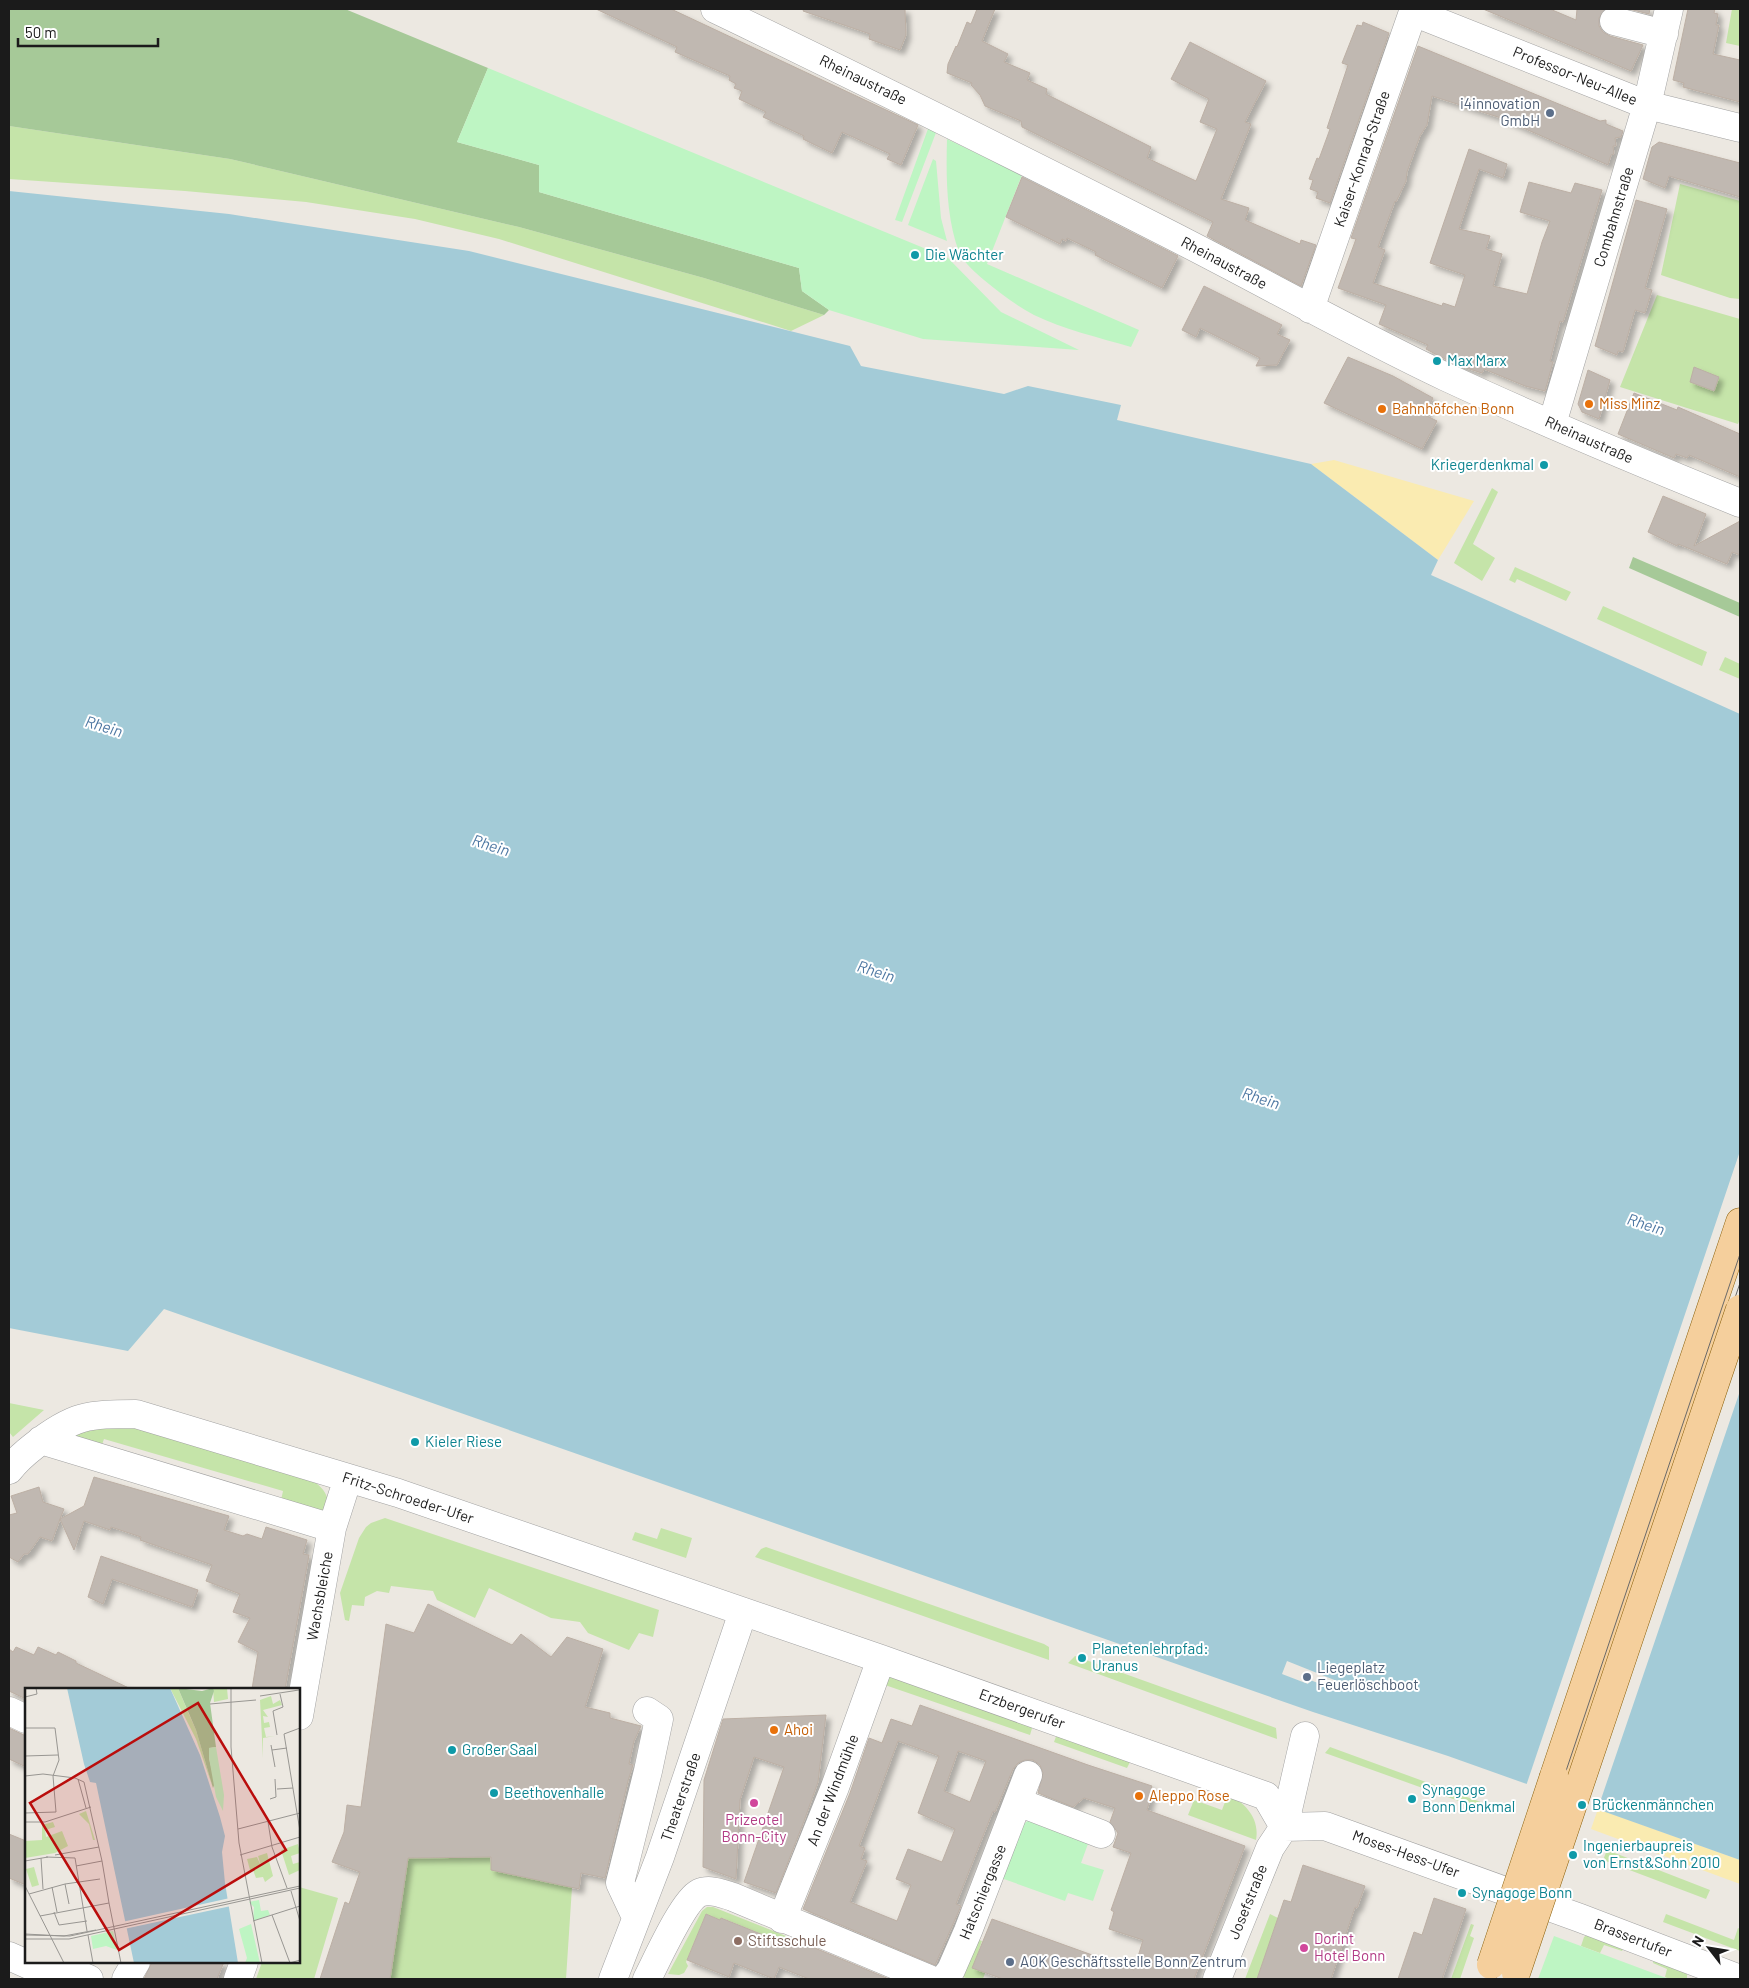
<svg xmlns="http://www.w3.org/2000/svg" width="1749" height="1988" viewBox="0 0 1749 1988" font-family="Barlow,sans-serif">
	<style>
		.grass { fill: #c5e4a9 }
		.forest { fill: #a6c998 }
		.sand { fill: #faebb1 }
		.park { fill: #bef5c3 }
		.water { fill: #a3cbd7 }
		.pier { fill: #ece8e1 }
		.building { fill: #c0b8b1; stroke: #bcafa4; fill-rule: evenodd; filter: url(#shadow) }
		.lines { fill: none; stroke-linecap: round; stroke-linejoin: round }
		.minor-casing { stroke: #a2a2a2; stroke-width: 29 }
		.major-casing { stroke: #895f09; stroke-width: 29 }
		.minor { stroke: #fff; stroke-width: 28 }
		.major { stroke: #f5cf9c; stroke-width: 28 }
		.tram { stroke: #696969; stroke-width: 1 }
		.major-bridge-casing { stroke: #895f09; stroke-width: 29; stroke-linecap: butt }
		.major-bridge { stroke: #f5cf9c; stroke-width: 28 }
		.service-dot { fill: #5c6f8a; stroke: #fff; stroke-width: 2 }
		.culture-dot { fill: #0f9aa8; stroke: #fff; stroke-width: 2 }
		.food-dot { fill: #e8710a; stroke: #fff; stroke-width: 2 }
		.hotel-dot { fill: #d1479c; stroke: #fff; stroke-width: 2 }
		.education-dot { fill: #8d6e63; stroke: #fff; stroke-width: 2 }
		.labels { text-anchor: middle; stroke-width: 4; stroke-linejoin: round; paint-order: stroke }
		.street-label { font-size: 15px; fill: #1b1b1b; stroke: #fff }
		.service-label { font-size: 15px; fill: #4e5e75; stroke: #fff; text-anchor: start }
		.culture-label { font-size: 15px; fill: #0d838f; stroke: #fff; text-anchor: start }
		.food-label { font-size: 15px; fill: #c56008; stroke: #fff; text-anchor: start }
		.hotel-label { font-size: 15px; fill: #b23c85; stroke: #fff }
		.education-label { font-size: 15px; fill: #785e54; stroke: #fff; text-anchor: start }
		.water-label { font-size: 16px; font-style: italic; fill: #4e78a3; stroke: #fff }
		.inset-road { fill: none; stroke: #989692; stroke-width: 1 }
		.view { fill: #ba0d0c; fill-opacity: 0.15; stroke: #ba0d0c; stroke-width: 2.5 }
		.inset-edge { fill: none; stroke: #1b1b1b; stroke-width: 2.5 }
	</style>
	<defs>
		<filter id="shadow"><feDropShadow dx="4.5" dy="4.5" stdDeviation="2.5" flood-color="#0004"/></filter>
	</defs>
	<rect width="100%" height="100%" fill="#ece8e1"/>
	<!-- grass -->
	<path class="grass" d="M1732 9H1740V46L1726 43Z
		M9 126 230 159 519 227 704 278 824 315 791 331 499 239 415 219 306 202 185 191 9 179Z
		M1680 184 1740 201V299L1730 298 1661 275Z
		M1657 295 1740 319V419L1738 424 1620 387Z
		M1492 488 1498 492 1473 544 1495 558 1482 581 1454 563Z
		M1515 567 1571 592 1566 601 1517 579 1515 583 1509 580Z
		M1603 606 1707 652 1702 666 1597 619Z
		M1725 657 1740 664V679L1719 670Z
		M9 1403 44 1410 13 1437 9 1432Z
		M118 1425 142 1429 309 1478C318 1484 325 1489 328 1500L322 1513 280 1505 283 1491 104 1439 99 1453 62 1436Z
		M385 1518 659 1610 653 1637 639 1633 629 1650 588 1633 580 1622 551 1618 489 1588 475 1618 437 1600 433 1591 391 1586 389 1593 377 1591 365 1597 364 1606 352 1605 349 1621 345 1620 340 1593 359 1538 366 1527 371 1523Z
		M661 1528 692 1538 686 1558 632 1540 635 1532 657 1539Z
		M766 1547 1044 1644 1049 1647V1660L755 1557 761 1549Z
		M1075 1656 1276 1728 1277 1739 1068 1663Z
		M888 1675 1033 1725 1030 1735 885 1685Z
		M1057 1734 1131 1760 1127 1768 1054 1742Z
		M1330 1747 1497 1808 1495 1814 1325 1753Z
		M1228 1794C1245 1803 1260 1818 1256 1840L1188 1815 1194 1800 1222 1810Z
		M1607 1850 1710 1890 1706 1899 1603 1860Z
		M490 1857 492 1870 572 1887 566 1979H390L408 1858Z
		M299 1887 338 1898 314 1979H256L262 1962H299Z
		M707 1907H713L791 1938 788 1945 722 1918 720 1920 706 1914 686 1962 688 1966 684 1973 679 1975 668 1974 702 1911Z
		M1270 1914 1278 1918 1257 1979H1245Z
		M1666 1914 1734 1940 1738 1928 1740 1929V1951L1663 1922Z
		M1471 1924 1474 1925 1470 1936 1474 1938 1460 1979H1451Z
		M1588 1934 1624 1947 1622 1951 1604 1945 1600 1953 1581 1946 1584 1937Z
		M974 1938 982 1941 973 1968 985 1973 983 1979H969L960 1976Z
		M1654 1959 1687 1971V1979H1669L1665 1977 1667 1969 1653 1963Z"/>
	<!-- forest -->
	<path class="forest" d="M9 9H345L488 68 457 142 539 165V192L799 268 802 291 829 310 824 315 704 278 519 227 230 159 9 126Z
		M1633 557 1740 603V617L1629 568Z"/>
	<!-- sand -->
	<path class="sand" d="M1334 460 1474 501 1438 560 1311 464Z
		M1598 1809 1740 1860V1884L1591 1829Z"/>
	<!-- park -->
	<path class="park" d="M488 68 948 258 1001 312 1079 350 923 339 829 310 802 291 799 268 539 192V165L457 142Z
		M929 126 937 130 902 222 895 220Z
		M947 139 1022 175 987 264 1139 330 1131 347C1100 338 1063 329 1034 315 1015 305 1000 293 984 280 975 272 964 263 959 252 946 217 946 175 947 139Z
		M933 159 936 161 941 218 947 241 908 225Z
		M1029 1820 1089 1841 1081 1863 1104 1870 1093 1901 1068 1893 1065 1901 1001 1878 1022 1825Z
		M1554 1936 1669 1979H1538Z"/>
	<!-- water -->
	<path class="water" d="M9 191 229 214 469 251 850 346 861 366 1004 394 1028 386 1121 405 1117 420 1311 464 1438 560 1431 575 1740 714V1860L1448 1756 1313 1712 164 1309 128 1351 9 1328Z"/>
	<!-- pier -->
	<path class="pier" d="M1740 1151V1391L1597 1811 1526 1786Z
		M1287 1661 1337 1681 1334 1689 1310 1680 1308 1684 1282 1674Z"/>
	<!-- building -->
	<path class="building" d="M596 9H671L918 125 901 165 887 159 890 154 842 132 832 153 811 143 803 139 804 136 763 117 766 112 739 99 742 91 734 88 736 84 729 80 730 76 675 52 677 47Z
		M804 9H905L906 35 900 50 869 39 870 34 803 11Z
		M977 9H995L982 41 1008 54 1004 62 1030 73 1027 80 1047 89 1046 94 1151 147 1147 158 1196 181 1217 129 1200 122 1209 99 1171 79 1190 42 1266 81 1245 122 1251 124 1221 199 1249 208 1245 220 1300 244 1301 240 1316 245 1301 286 1207 236 1213 222 1022 127 1021 121 985 106 980 95 971 85 972 83 947 73 948 64 956 46 957 47 967 22 971 24Z
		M1483 9H1550L1576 20 1577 9H1605L1599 18V26L1603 32 1610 36 1643 45 1631 71Z
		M1629 9H1650L1649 14Z
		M1688 9H1715L1714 13 1718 14 1716 25H1719L1713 54 1740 60V102L1683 87 1684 83 1673 80Z
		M1363 22 1389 33 1330 203 1316 198 1318 192 1310 189 1313 180 1309 179 1317 158 1319 159 1330 129 1327 128 1348 65 1342 63 1357 25 1362 26Z
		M1418 46 1600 121 1606 120V124L1623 131 1621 137 1615 138 1616 146H1613L1614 154 1611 155 1608 165 1498 117 1432 96 1427 125 1420 136 1407 172 1406 181 1396 202 1395 201 1378 247 1385 250 1373 283 1442 306 1443 303 1455 307 1465 275 1430 263 1469 149 1507 164 1503 178 1479 169 1459 229 1490 236 1486 249 1502 254 1493 286 1527 294 1542 242 1550 221 1520 212 1529 182 1571 193 1575 183 1602 190 1563 322 1560 321 1550 361 1553 362 1545 391 1525 386 1484 369 1482 373 1457 365 1441 357 1426 349 1428 345 1379 324 1386 305 1338 288 1356 239 1351 238Z
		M1659 142 1740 163V197L1669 176 1665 188 1643 179 1652 147Z
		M1022 177 1178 256 1162 288 1095 255 1096 252 1067 238 1066 241 1062 239 1060 244 1006 217Z
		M1636 200 1667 209 1645 288 1652 290 1645 313 1635 310 1623 352 1618 351 1617 355 1595 346Z
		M1204 286 1282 325 1277 334 1290 340 1277 365 1256 366 1260 358 1200 328 1196 337 1182 330Z
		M1348 357 1393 376 1433 398 1425 415 1437 421 1422 449 1324 403Z
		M1694 367 1719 377 1714 391 1690 382Z
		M1588 370 1610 380 1599 419 1582 412 1578 404Z
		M1634 393 1677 410 1678 407 1740 434V477L1689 455 1687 458 1676 454 1674 458 1618 434Z
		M1663 496 1706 514 1694 546 1740 521V555L1732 552 1727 564 1678 544 1677 546 1648 532Z
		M94 1477 229 1516 224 1530 243 1536 247 1534 262 1539 266 1527 307 1540 303 1554 309 1555 285 1689H252L258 1652 238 1642 250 1618 233 1612 240 1594 206 1581 212 1565 140 1540 141 1537 111 1527 110 1530 84 1521 74 1550 60 1519 52 1541 40 1537 28 1554H24L18 1562 9 1557V1515L17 1513 11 1496 39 1487 43 1502 64 1509 60 1519 84 1506Z
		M101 1556 198 1590 192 1607 112 1579 103 1604 88 1597Z
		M428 1604 512 1645 521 1634 551 1657 567 1637 603 1649 585 1707 610 1713V1718L641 1726 634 1741 629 1764 633 1765 628 1781 605 1878 581 1873 579 1889 491 1870V1857L408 1858 390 1979H320L345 1902 349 1904 360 1872 332 1862 344 1832 347 1805 361 1807 386 1624 414 1633Z
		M16 1647 34 1655 38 1647 56 1655 58 1652 76 1661V1663L131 1689H26V1699L9 1691V1649L13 1652Z
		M920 1705 1088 1765 1152 1786 1151 1789 1153 1790 1147 1810 1245 1846 1194 1979H1003L972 1968 992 1919 1134 1970 1143 1940 1109 1929 1114 1912 1111 1910 1131 1853 1113 1847 1118 1833 1110 1822 1115 1808 1084 1798 1073 1807 1038 1793 1043 1773 1040 1765 1033 1760H1025L1018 1763 1013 1769 995 1812 993 1811 956 1904 961 1906 935 1965 803 1909 850 1793 869 1738 882 1743 891 1719 912 1726ZM898 1741 939 1756 918 1813 955 1829 942 1862 908 1849 896 1879 911 1885 897 1921 850 1902 867 1861 861 1859 865 1848 859 1846ZM958 1751 986 1761 970 1802 944 1791Z
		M826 1715 818 1782 804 1821 776 1893 744 1882 784 1767 754 1757 740 1800 736 1879 703 1867 704 1780 723 1719Z
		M9 1728 26 1736V1767L9 1759Z
		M9 1834 26 1841V1885L9 1878Z
		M1303 1865 1365 1886 1357 1908 1355 1907 1331 1979H1257L1284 1900 1291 1902Z
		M1434 1898 1466 1909 1442 1979H1398L1414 1932 1422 1935Z
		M706 1914 720 1920 721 1918 788 1945 791 1938 889 1979H809L779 1967 774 1979 734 1963 729 1977 687 1960Z
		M152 1962H224L217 1979H144Z"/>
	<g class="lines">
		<!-- minor casing -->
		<g class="minor-casing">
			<path id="minor" d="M715 9C865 81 1013 155 1161 230 1256 278 1349 331 1446 377 1543 422 1641 463 1740 503
				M1413 12 1647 105 1740 128
				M1614 21 1664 34
				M1310 309 1414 9
				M1552 424 1647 105 1669 9
				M41 1440 332 1528
				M9 1470C16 1461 25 1453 34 1446 73 1415 88 1414 136 1414L398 1493 881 1659 1266 1796 1284 1827
				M9 1711 26 1719
				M299 1716 332 1528 348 1478
				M1018 1802 1101 1834
				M1284 1827 1325 1826 1580 1918 1740 1979
				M636 1917 620 1883 648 1771 659 1719 647 1711
				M782 1919 835 1787 881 1659
				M9 1956 56 1977 75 1973 89 1979
				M126 1979 136 1962
				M238 1979 244 1962
				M613 1979 660 1857 743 1612
				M647 1979C656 1962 683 1901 699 1893 710 1888 723 1894 733 1897L929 1979
				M944 1979 951 1970 968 1931 1028 1775
				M1217 1979 1270 1848 1284 1827 1305 1736"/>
		</g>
		<!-- major casing -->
		<g class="major-casing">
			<path id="major" d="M1554 1776 1740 1222"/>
		</g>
		<!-- minor -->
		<use href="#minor" class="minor"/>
		<!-- major -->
		<use href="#major" class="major"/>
		<!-- tram -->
		<path class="tram" d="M1496 1979 1740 1254
			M1505 1979 1740 1283"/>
		<!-- major-bridge casing -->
		<g class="major-bridge-casing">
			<path id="major-bridge" d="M1491 1965 1554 1776
				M1516 1973 1740 1309"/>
		</g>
		<!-- major-bridge -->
		<use href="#major-bridge" class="major-bridge"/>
	</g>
	<!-- markers -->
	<g class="service-dot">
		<circle cx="1550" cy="113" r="5"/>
		<circle cx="1307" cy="1677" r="5"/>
		<circle cx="1010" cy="1962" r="5"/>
	</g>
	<g class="culture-dot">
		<circle cx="915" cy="255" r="5"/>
		<circle cx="1437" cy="361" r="5"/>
		<circle cx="1544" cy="465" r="5"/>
		<circle cx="415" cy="1442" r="5"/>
		<circle cx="1082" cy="1658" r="5"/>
		<circle cx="452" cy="1750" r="5"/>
		<circle cx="494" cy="1793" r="5"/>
		<circle cx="1412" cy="1799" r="5"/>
		<circle cx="1582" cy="1805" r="5"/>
		<circle cx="1573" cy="1855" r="5"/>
		<circle cx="1462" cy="1893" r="5"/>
	</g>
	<g class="food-dot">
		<circle cx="1589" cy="404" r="5"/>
		<circle cx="1382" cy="409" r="5"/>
		<circle cx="774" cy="1730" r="5"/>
		<circle cx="1139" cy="1796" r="5"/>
	</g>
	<g class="hotel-dot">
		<circle cx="754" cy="1803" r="5"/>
		<circle cx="1304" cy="1948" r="5"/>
	</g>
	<circle class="education-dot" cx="738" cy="1941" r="5"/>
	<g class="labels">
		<!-- street labels -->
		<g class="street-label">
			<text transform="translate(1575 76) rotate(22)" y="5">Professor-Neu-Allee</text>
			<text transform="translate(863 80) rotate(26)" y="5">Rheinaustraße</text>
			<text transform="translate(1362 159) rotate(-71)" y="5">Kaiser-Konrad-Straße</text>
			<text transform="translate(1614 217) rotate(-73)" y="5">Combahnstraße</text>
			<text transform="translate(1224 263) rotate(28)" y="5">Rheinaustraße</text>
			<text transform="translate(1589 440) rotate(24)" y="5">Rheinaustraße</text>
			<text transform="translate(408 1498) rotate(18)" y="5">Fritz-Schroeder-Ufer</text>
			<text transform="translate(320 1596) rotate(-80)" y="5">Wachsbleiche</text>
			<text transform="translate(1022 1709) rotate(20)" y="5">Erzbergerufer</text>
			<text transform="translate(833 1790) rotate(-69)" y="5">An der Windmühle</text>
			<text transform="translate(681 1797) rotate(-71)" y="5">Theaterstraße</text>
			<text transform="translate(1406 1854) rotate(20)" y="5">Moses-Hess-Ufer</text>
			<text transform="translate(983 1892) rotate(-68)" y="5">Hatschiergasse</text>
			<text transform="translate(1248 1902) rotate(-68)" y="5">Josefstraße</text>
			<text transform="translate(1633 1938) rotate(21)" y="5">Brassertufer</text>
		</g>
		<!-- service labels -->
		<g class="service-label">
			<text x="1540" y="109" text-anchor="end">i4innovation<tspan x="1540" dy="17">GmbH</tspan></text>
			<text x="1317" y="1673">Liegeplatz<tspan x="1317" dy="17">Feuerlöschboot</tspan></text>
			<text x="1020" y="1967">AOK Geschäftsstelle Bonn Zentrum</text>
		</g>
		<!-- culture labels -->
		<g class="culture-label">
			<text x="925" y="260">Die Wächter</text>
			<text x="1447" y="366">Max Marx</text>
			<text x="1534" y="470" text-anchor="end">Kriegerdenkmal</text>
			<text x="425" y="1447">Kieler Riese</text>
			<text x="1092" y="1654">Planetenlehrpfad:<tspan x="1092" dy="17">Uranus</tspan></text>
			<text x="462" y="1755">Großer Saal</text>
			<text x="1422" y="1795">Synagoge<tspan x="1422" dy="17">Bonn Denkmal</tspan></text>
			<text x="504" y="1798">Beethovenhalle</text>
			<text x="1592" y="1810">Brückenmännchen</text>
			<text x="1583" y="1851">Ingenierbaupreis<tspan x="1583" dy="17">von Ernst&amp;Sohn 2010</tspan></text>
			<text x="1472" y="1898">Synagoge Bonn</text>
		</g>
		<!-- food labels -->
		<g class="food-label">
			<text x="1599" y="409">Miss Minz</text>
			<text x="1392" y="414">Bahnhöfchen Bonn</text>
			<text x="784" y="1735">Ahoi</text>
			<text x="1149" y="1801">Aleppo Rose</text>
		</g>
		<!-- hotel labels -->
		<g class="hotel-label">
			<text x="754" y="1825">Prizeotel<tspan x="754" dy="17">Bonn-City</tspan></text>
			<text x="1314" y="1944" text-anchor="start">Dorint<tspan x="1314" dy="17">Hotel Bonn</tspan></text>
		</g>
		<!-- education labels -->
		<g class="education-label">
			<text x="748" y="1946">Stiftsschule</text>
		</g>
		<!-- water labels -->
		<g class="water-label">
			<text transform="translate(104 726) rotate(17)" y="6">Rhein</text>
			<text transform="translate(491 845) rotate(18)" y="6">Rhein</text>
			<text transform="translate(876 971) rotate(18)" y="6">Rhein</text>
			<text transform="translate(1261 1098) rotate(18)" y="6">Rhein</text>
			<text transform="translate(1646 1224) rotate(18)" y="6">Rhein</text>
		</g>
	</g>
	<!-- overview -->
	<g transform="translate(25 1688)">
		<rect width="275" height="275" fill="#ece8e1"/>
		<path d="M145 0H153L163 24 171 42 188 100 171 51ZM188 0H202L203 11 189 14ZM246 8 248 16 255 12 257 17 238 22 243 29 238 28 239 35 244 34 245 39 239 40 241 49 250 48 238 50V70L235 12ZM61 123 70 152H68L64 136 54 126ZM28 134 30 139 20 142 21 149 37 143 43 158 30 165 0 170V153L17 152V137ZM273 156 275 165 266 168 268 176 275 174V182L264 187 256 162ZM242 165 248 188 240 194 238 189 231 190 228 182H225L222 171 232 169 236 178 233 168ZM9 179 14 197 7 199 1 181Z" fill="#c5e4a9"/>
		<path d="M153 0 177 3 188 0 189 3 185 15 191 59 184 60V70L190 95 188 100 171 42Z" fill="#a6c998"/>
		<path d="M191 59 199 107 198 123 191 109 184 70V60ZM234 212 236 223 243 222 245 227 228 233 229 219 224 214ZM226 236 235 275H220L222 270 214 241ZM88 243 92 262 81 258 68 261 66 248Z" fill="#bef5c3"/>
		<path d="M42 0H145L175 67 195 129 200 148 197 164 200 195 213 275H109L71 95 65 94 59 76Z" fill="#a3cbd7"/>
		<path d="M205 210 206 218 99 241 97 234Z" fill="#ece8e1"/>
		<path class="inset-road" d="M206 0V59L214 155 237 275M235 8 274 2M0 9 12 6 11 0M185 16 231 12M0 40H30L34 72 28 88 31 124 0 125M275 40 259 46 275 143M252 47 248 23 258 19 255 6M246 57 250 79M247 62 262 60M0 68 33 67M0 88 18 86 50 90 59 94 77 173 84 215M53 91 61 120M252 101 268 100M245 111 251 109 250 91M0 134H20L66 119M243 134 247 159 262 200M213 141 275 125M30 167 74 159M215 167 275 149M21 169 50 170 62 243M16 170 18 201M0 173 23 169M51 178 77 173M40 196 44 216M0 198 39 275M27 199 32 224M266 203 275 233M4 206 40 196 75 191M84 215 96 275M29 224 34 237 62 233M247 227 265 275 275 272M15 228 84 215M228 233 275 218M0 246 39 248 71 242M0 247 45 248 275 198M63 247 68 275M0 251H44L275 200"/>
		<path class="view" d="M173 15 261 162 94 262 5 115Z"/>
		<rect width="275" height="275" class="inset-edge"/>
	</g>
	<!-- border -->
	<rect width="1749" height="1988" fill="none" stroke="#1b1b1b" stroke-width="20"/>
	<!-- north arrow -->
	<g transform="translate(1709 1948) rotate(301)" stroke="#ffffff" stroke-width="4" paint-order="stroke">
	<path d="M0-4L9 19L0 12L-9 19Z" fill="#1b1b1b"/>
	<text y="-8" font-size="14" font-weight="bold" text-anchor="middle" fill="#1b1b1b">N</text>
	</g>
	<!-- scale -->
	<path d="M18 38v8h140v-8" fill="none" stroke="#1b1b1b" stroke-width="2.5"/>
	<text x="25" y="38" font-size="15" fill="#1b1b1b" stroke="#ffffff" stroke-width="4" paint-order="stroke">50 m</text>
</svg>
